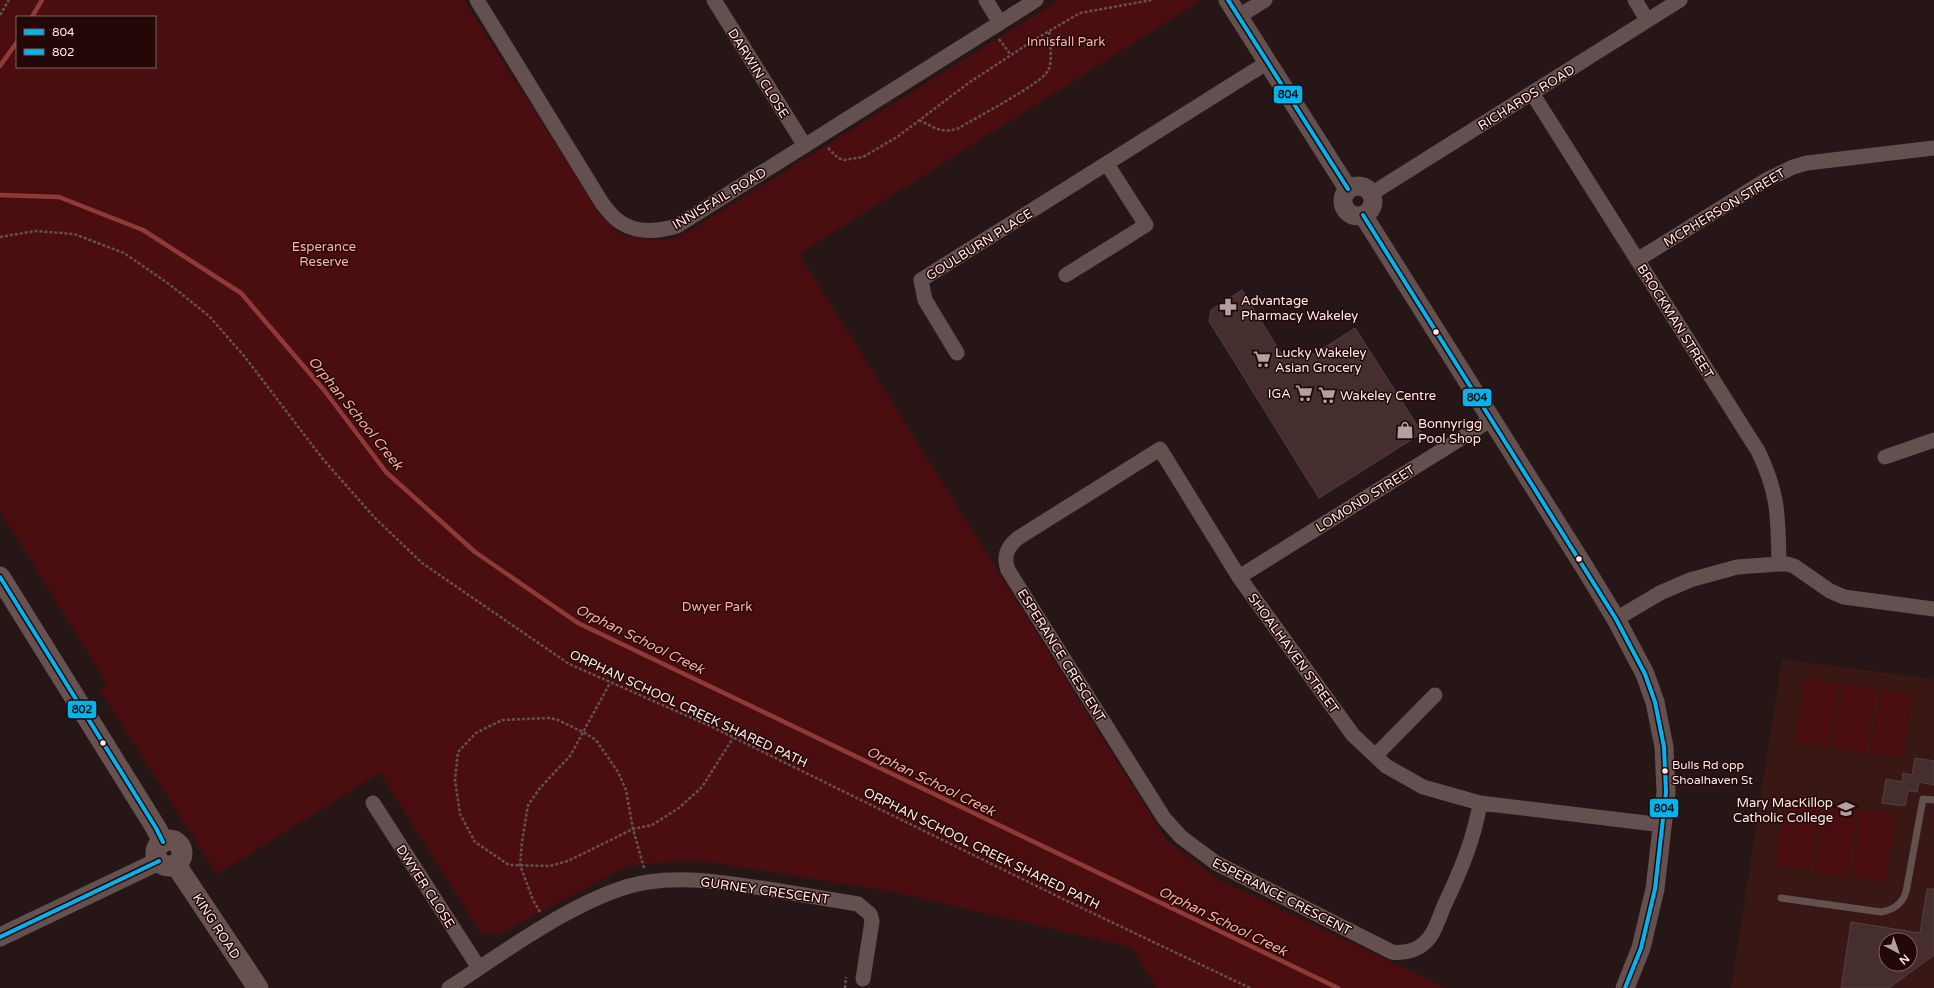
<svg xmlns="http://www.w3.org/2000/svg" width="1934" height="988" viewBox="0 0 1934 988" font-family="'Varela Round',sans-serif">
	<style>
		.built { fill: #381715; fill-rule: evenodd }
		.green { fill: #4b0e10; fill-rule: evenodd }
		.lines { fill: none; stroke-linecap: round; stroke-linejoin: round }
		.stream { stroke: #903a38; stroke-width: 4.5 }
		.building { fill: #462e2e; stroke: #504241; fill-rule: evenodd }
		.path { stroke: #635352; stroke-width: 2.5; stroke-dasharray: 3 2; stroke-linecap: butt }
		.service { stroke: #64504e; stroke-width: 7 }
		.minor { stroke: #64504e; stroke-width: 15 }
		.tertiary { stroke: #64504e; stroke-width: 19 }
		.secondary { stroke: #685250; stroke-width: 21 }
		.bus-1-casing { stroke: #230807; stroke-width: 7 }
		.bus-2-casing { stroke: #230807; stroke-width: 7 }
		.bus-1 { stroke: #00b5ef; stroke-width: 4 }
		.bus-2 { stroke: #00b5ef; stroke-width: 4 }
		.bus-dot { fill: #fdebea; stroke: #230807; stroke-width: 1.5 }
		.labels { text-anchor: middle; stroke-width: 3; stroke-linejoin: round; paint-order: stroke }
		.bus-label { font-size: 12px; fill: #fdebea; stroke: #230807; text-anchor: start }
		.park-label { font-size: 13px; fill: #ffb1aa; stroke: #230807 }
		.street-label { font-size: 13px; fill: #fdebea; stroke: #230807 }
		.poi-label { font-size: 13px; fill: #fdebea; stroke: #230807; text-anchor: start }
		.water-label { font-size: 14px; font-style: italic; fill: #f8aba4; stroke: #230807 }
		.line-badge { stroke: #230807; stroke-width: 1.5 }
		.pale-badge-label { font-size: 11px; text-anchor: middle; font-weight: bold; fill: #111 }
	</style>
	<rect width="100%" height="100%" fill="#261716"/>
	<!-- built -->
	<path class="built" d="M1782 659 1934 679V988H1731ZM1886 940H1910V964H1886Z"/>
	<!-- green -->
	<path class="green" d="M0 0H464L601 216 620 234 647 239 666 240 685 234 1059 0H1202L799 254 1167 841 1220 880 1446 988H1157L1131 947 894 892 711 862 677 861 628 866 499 934 481 933 380 773 217 874 100 690 108 685 0 511ZM17 17H155V67H17Z
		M1805 678 1839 683 1829 747 1795 742Z
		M1842 683 1876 689 1866 753 1832 747Z
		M1880 689 1913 694 1903 758 1870 753Z
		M1786 797 1820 802 1810 870 1775 865Z
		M1824 804 1858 809 1847 877 1813 872Z
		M1861 809 1896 814 1885 882 1851 877Z"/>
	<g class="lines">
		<!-- stream -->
		<path class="stream" d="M32 17 42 0
			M0 66 17 42
			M0 195 59 197 143 230 241 293 324 390 386 472 475 552 578 623 1338 988"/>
	</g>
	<!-- building -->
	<path class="building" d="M1242 290 1282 355 1295 358 1310 349 1313 355 1355 328 1422 433 1319 498 1209 321 1211 310Z
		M1915 758 1934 761V785L1919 782 1917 792 1908 791 1905 806 1882 803 1886 779 1902 782 1903 773 1912 775Z
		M1927 889H1934V955L1889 988H1841L1851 922 1920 933ZM1886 940H1910V964H1886Z"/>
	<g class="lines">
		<!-- path -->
		<path class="path" d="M0 15 9 0
			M999 39 1011 55
			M919 120C935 128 942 134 959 128 975 118 1041 84 1048 71 1053 61 1050 43 1049 31
			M828 148 838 158 844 160 863 157 897 137 970 82 1034 40 1080 13 1152 0
			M0 237 35 231 74 234 124 253 169 284 209 316 245 357 322 458 375 518 422 563 569 664 708 725 1063 899 1250 988
			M644 868 633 829 626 790 618 772 596 740 583 732 558 720 549 718 502 720 476 733 458 752 455 780 460 814 475 842 509 865 550 866 568 861 633 829 652 825 679 808 702 787 733 738
			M540 912 533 900 520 865 522 842 528 805 540 788 570 756 610 683
			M845 988 846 977"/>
		<!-- service -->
		<path class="service" d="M1781 898 1881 912C1894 910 1902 904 1906 892L1923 799 1934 800"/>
		<!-- minor -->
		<path class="minor" d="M477 0 602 203C606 208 611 215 616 219 634 234 657 232 677 226L1036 0
			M714 0 805 146
			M986 0 1000 23
			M1635 0 1647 20
			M1239 16 1265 0
			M1532 93 1758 451C1779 494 1778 517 1779 564
			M1371 194 1680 0
			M1637 260 1766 180 1793 167 1807 163 1934 148
			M1066 275 1146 225 1107 164
			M957 353 925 300 921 280 1268 62
			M1885 457 1934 440
			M1239 577 1492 419
			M1616 619 1660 593 1690 580 1737 567 1779 564H1787L1794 566 1830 591 1844 597 1934 609
			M1375 756 1435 695
			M373 803 479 968
			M1480 803C1474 840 1460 872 1444 906 1440 916 1436 928 1430 937 1421 949 1407 954 1392 952L1216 863 1181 837 1164 818 1008 570C1003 557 1007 547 1018 538L1160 449 1239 577 1353 735 1386 766 1423 787 1480 803 1663 825
			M449 988C503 953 586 891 648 882 689 876 728 883 768 889 798 894 828 899 858 904L870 914 872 921 863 979"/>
		<!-- tertiary -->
		<path class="tertiary" d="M1228 0 1348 189
			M1343 201a15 15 0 1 1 30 0a15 15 0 1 1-30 0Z
			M1363 215 1585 568 1616 619 1645 674 1655 702 1664 747 1666 792 1655 889 1641 948 1625 988
			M0 937 159 861"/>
		<!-- secondary -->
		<path class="secondary" d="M0 577 156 828 163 842
			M156 853a13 13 0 1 1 26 0a13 13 0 1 1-26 0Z
			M176 865 258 988"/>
		<!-- bus-1 casing -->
		<g class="bus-1-casing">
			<path id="bus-1" d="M1228 0 1348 189
				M1363 215 1616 619 1645 674 1655 702 1664 747 1666 792 1655 889 1641 948 1625 988"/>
		</g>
		<!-- bus-2 casing -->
		<g class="bus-2-casing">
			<path id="bus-2" d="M0 577 156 828 163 842
				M0 937 159 861"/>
		</g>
		<!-- bus-1 -->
		<use href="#bus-1" class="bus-1"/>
		<!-- bus-2 -->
		<use href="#bus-2" class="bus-2"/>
	</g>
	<!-- icons -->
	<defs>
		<g id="pharmacy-bare" transform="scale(1.38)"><path d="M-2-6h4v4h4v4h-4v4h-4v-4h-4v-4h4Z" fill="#b2a1a0" stroke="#230807" stroke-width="2.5" paint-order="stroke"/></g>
		<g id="supermarket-bare" transform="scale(1.38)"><path d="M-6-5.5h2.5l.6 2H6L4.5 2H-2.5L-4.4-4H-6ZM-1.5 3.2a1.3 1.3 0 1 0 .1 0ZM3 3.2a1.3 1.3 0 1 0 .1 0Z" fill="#b2a1a0" stroke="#230807" stroke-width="2.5" paint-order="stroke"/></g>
		<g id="shop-bare" transform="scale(1.38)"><path d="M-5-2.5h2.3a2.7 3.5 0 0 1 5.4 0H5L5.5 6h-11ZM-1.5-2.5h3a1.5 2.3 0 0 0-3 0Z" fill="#b2a1a0" stroke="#230807" stroke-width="2.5" paint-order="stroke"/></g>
		<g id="school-bare" transform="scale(1.38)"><path d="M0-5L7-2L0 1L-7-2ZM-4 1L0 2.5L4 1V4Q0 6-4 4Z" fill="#b2a1a0" stroke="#230807" stroke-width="2.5" paint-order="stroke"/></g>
	</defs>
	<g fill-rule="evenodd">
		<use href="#pharmacy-bare" x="1228" y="307"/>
		<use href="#supermarket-bare" x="1262" y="359"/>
		<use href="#supermarket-bare" x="1304" y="393"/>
		<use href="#supermarket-bare" x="1327" y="395"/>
		<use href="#shop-bare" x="1405" y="430"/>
		<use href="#school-bare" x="1846" y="809"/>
	</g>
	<!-- markers -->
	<g class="bus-dot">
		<circle cx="1436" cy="332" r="3.5"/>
		<circle cx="1579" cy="559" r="3.5"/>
		<circle cx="103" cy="743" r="3.5"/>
		<circle cx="1665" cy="771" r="3.5"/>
	</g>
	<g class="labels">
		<!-- bus labels -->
		<g class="bus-label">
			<text x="1672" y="769">Bulls Rd opp<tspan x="1672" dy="15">Shoalhaven St</tspan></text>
		</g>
		<!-- park labels -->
		<g class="park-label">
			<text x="1066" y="46">Innisfall Park</text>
			<text x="324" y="251">Esperance<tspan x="324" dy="15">Reserve</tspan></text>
			<text x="717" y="611">Dwyer Park</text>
		</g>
		<!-- street labels -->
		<g class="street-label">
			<text transform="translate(759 73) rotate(58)" y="5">DARWIN CLOSE</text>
			<text transform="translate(1526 97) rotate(-32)" y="5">RICHARDS ROAD</text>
			<text transform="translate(719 198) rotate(-31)" y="5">INNISFAIL ROAD</text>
			<text transform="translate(1724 207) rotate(-31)" y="5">MCPHERSON STREET</text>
			<text transform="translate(979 244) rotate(-32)" y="5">GOULBURN PLACE</text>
			<text transform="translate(1676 321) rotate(58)" y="5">BROCKMAN STREET</text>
			<text transform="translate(1365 498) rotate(-32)" y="5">LOMOND STREET</text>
			<text transform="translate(1294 653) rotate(54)" y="5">SHOALHAVEN STREET</text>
			<text transform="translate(1062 655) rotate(58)" y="5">ESPERANCE CRESCENT</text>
			<text transform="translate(689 708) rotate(25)" y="5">ORPHAN SCHOOL CREEK SHARED PATH</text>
			<text transform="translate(982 848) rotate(26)" y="5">ORPHAN SCHOOL CREEK SHARED PATH</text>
			<text transform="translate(426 886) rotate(57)" y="5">DWYER CLOSE</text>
			<text transform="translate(765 890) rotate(8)" y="5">GURNEY CRESCENT</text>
			<text transform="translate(1282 896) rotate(27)" y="5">ESPERANCE CRESCENT</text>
			<text transform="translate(217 926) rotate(57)" y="5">KING ROAD</text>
		</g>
		<!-- poi labels -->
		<g class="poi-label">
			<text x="1241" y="305">Advantage<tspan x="1241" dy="15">Pharmacy Wakeley</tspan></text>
			<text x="1275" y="357">Lucky Wakeley<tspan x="1275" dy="15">Asian Grocery</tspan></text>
			<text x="1291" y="398" text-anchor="end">IGA</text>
			<text x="1340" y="400">Wakeley Centre</text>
			<text x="1418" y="428">Bonnyrigg<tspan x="1418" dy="15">Pool Shop</tspan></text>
			<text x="1833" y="807" text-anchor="end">Mary MacKillop<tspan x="1833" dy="15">Catholic College</tspan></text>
		</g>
		<!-- water labels -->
		<g class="water-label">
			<text transform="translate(356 413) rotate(51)" y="5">Orphan School Creek</text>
			<text transform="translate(640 639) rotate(26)" y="5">Orphan School Creek</text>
			<text transform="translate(931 781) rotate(26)" y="5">Orphan School Creek</text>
			<text transform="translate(1223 921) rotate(26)" y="5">Orphan School Creek</text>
		</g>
	</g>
	<g class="line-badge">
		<rect x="1273" y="85" width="30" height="19" rx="4" fill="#00b5ef"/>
		<rect x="1462" y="388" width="30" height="19" rx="4" fill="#00b5ef"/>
		<rect x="67" y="700" width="30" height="19" rx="4" fill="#00b5ef"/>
		<rect x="1649" y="798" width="30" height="20" rx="4" fill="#00b5ef"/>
	</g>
	<g class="pale-badge-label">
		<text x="1288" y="98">804</text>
		<text x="1477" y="401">804</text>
		<text x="82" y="713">802</text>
		<text x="1664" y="812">804</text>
	</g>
	<!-- legend -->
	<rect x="16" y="16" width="140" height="52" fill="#230807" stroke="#7a6362"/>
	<rect x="24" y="29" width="20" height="6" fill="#00b5ef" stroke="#7a6362"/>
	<text x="52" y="36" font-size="12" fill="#fdebea">804</text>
	<rect x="24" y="49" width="20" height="6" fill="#00b5ef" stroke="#7a6362"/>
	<text x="52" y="56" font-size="12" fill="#fdebea">802</text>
	<!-- north arrow -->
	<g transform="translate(1898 952) rotate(139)"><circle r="19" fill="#230807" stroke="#7a6362"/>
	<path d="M0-3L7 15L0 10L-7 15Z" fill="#b2a1a0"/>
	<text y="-6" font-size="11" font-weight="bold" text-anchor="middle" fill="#fdebea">N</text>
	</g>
</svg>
